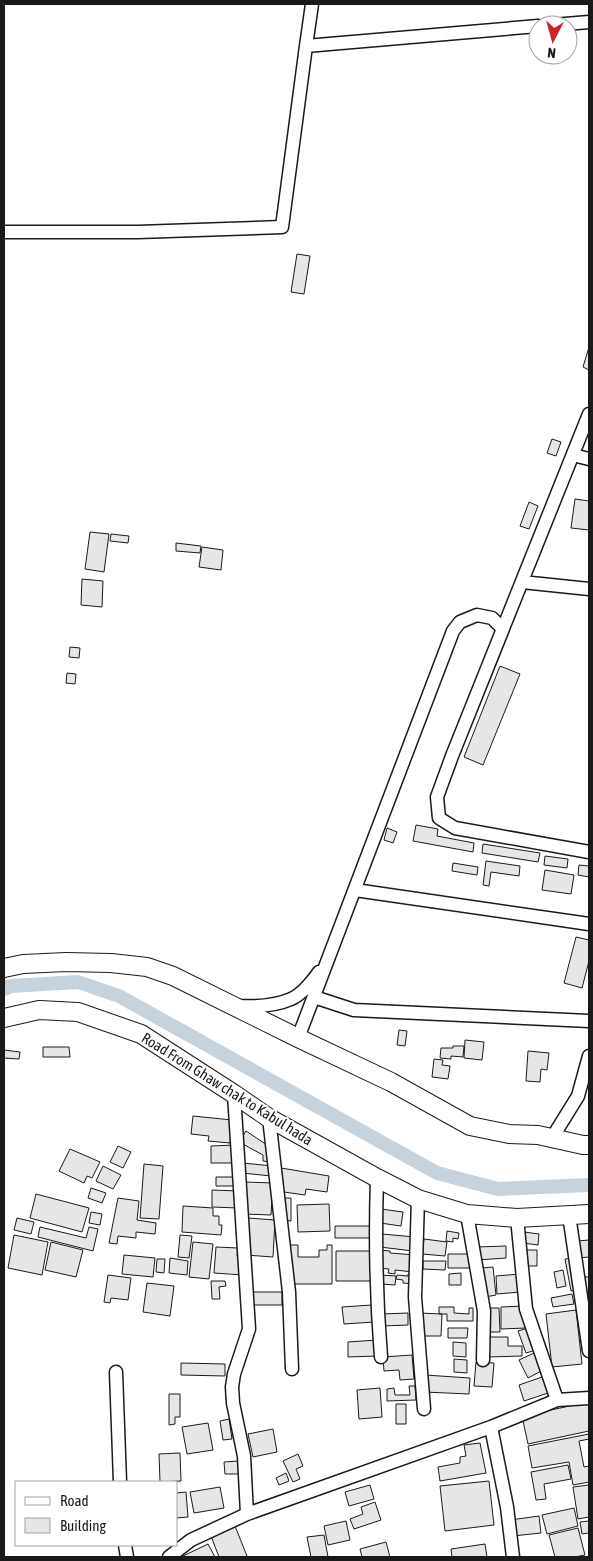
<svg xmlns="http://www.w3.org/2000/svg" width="593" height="1561" viewBox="0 0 593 1561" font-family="'Asap Condensed',sans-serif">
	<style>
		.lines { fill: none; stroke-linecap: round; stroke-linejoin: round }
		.canal { stroke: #c6d2dc; stroke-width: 14 }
		.building { fill: #e6e6e6; stroke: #1a1a1a }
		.street-casing { stroke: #1a1a1a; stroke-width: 15 }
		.secondary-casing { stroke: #1a1a1a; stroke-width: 20 }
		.street { stroke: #fff; stroke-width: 12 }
		.secondary { stroke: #fff; stroke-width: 18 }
		.labels { text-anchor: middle; stroke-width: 4; stroke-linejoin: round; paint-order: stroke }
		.street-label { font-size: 15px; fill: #1a1a1a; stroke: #fff }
	</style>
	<rect width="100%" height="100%" fill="#fff"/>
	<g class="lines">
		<!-- canal -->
		<path class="canal" d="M4 989 11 986 78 982 119 996 437 1173 498 1189 589 1185"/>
	</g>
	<!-- building -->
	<path class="building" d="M297 254 310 256 304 294 291 292Z
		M589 347V370L583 367Z
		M552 439 561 442 556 456 547 453Z
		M575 499 589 501V530L571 528Z
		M529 502 538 506 529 529 520 526Z
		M90 532 109 534 104 572 85 569Z
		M111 534 129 536 128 543 110 541Z
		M176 543 201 546 200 553 176 551Z
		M202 547 223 550 221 570 199 567Z
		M82 579 103 581 102 607 81 605Z
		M70 647 80 648 79 658 69 657Z
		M500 666 520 674 483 765 464 757Z
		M67 673 76 674 75 684 66 683Z
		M416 825 438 829 437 836 474 843 473 852 413 841Z
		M387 828 397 832 393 843 384 840Z
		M483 844 540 853 538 862 482 853Z
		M545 856 568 859 567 868 544 865Z
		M486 861 520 866 519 876 491 872 489 886 483 885Z
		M453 863 478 867 477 875 452 871Z
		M579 865 589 866V877L578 875Z
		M545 870 574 875 571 894 542 890Z
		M576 937 589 940V961L582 988 564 983Z
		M399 1030 407 1031 405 1046 397 1045Z
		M465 1040 484 1042 482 1060 464 1058Z
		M453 1046H464L463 1057 451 1056V1059L440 1058 441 1048H453Z
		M43 1047H69L70 1057H43Z
		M4 1050 20 1052 19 1059 4 1058Z
		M528 1051 549 1053 547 1070 541 1069 540 1082 526 1081Z
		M434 1059 443 1060 442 1065 450 1066 448 1079 432 1077Z
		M193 1116 232 1120 230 1143 208 1141 209 1136 191 1134Z
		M246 1131 267 1145 271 1162 263 1161V1155L239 1142Z
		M235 1145V1163H211V1146Z
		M118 1146 131 1152 123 1168 110 1162Z
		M70 1149 100 1162 92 1178 87 1176 84 1183 59 1171Z
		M243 1163 272 1166 271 1176 242 1173Z
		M144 1164 163 1166 159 1219 140 1218Z
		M103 1166 121 1175 113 1189 96 1181Z
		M281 1168 329 1176 327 1192 306 1189 305 1195 277 1191Z
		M216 1177H235V1186H216Z
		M245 1182 273 1183 271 1215 243 1214Z
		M91 1188 106 1193 102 1203 88 1198Z
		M212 1190 238 1191V1208L212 1207Z
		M36 1194 89 1208 82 1232 30 1218Z
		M118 1198 139 1201 137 1220 156 1223 155 1234 136 1232V1238L118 1236 117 1244 109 1243Z
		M281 1198H291V1221L281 1220Z
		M329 1204 330 1231 298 1232 297 1205Z
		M183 1206 213 1208V1216H219V1225H222L221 1235 182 1232Z
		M381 1209 403 1212 401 1226 380 1223Z
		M91 1212 102 1214 100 1225 89 1223Z
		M17 1218 34 1222 31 1234 14 1230Z
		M248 1218 275 1220 273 1257 246 1255Z
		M335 1226H371V1238H335Z
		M40 1227 86 1238 89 1227 98 1229 93 1251 38 1237Z
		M447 1231 459 1233 458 1239 453 1238V1242L446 1241Z
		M524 1232 539 1234 538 1245 523 1243Z
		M382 1234 415 1237 413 1251 380 1247Z
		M14 1235 48 1242 42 1275 8 1268Z
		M180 1235 192 1236 189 1258 178 1257Z
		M424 1239 447 1242 445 1256 422 1254Z
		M589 1240V1257L578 1258 577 1241Z
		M51 1242 83 1250 76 1277 45 1270Z
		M193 1242 213 1244 209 1279 189 1277Z
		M289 1245H298V1257H319V1250H327V1245H332V1284H289Z
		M506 1246V1258L477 1260 476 1247Z
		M216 1247 238 1248 237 1256 244 1257 243 1275 214 1273Z
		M380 1250 390 1251V1253L415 1255 413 1272 395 1270V1274L388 1273 389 1269 378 1268Z
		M525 1250H537V1266H524Z
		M336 1251H370L371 1281H336Z
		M448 1254H473L472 1268H448Z
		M124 1255 155 1258 153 1277 122 1274Z
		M170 1258 188 1261 187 1275 169 1273Z
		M574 1258 579 1290 571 1291 565 1259Z
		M157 1259H165L164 1273 156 1272Z
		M423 1261H446L445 1270 423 1269Z
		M493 1267 496 1295 485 1297 482 1268Z
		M563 1270 566 1286 557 1288 554 1272Z
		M461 1273V1285H449V1274Z
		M408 1274H413V1284L403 1283V1280L396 1279 397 1275 408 1276Z
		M520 1274 521 1292 497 1294 496 1276Z
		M108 1275 131 1278 128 1300 111 1298 110 1303 104 1302Z
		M380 1275 396 1276 395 1285 380 1284Z
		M585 1277H589V1300H586Z
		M211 1281H225L226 1286 219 1287 220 1299H212Z
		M147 1283 174 1286 170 1316 143 1312Z
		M250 1292H282V1305H250Z
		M572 1294 574 1304 553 1307 551 1298Z
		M372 1305 374 1322 344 1324 342 1307Z
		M525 1306 526 1328 501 1329V1307Z
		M439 1307H454V1313L469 1314V1308H473V1321H447V1314H439Z
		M485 1308H499L500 1332H486Z
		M576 1310 582 1364 552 1367 546 1314Z
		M408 1313V1325L382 1326V1314Z
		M419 1313 442 1314 441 1336H418Z
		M448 1328H468L467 1338H448Z
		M528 1328 536 1350 526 1353 518 1331Z
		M486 1337H508V1346H522V1356L487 1357Z
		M377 1340 378 1356 348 1357V1342Z
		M453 1342 466 1343V1357L453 1356Z
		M534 1353 543 1370 528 1378 519 1360Z
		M412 1355 414 1379 400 1380 399 1370 384 1371 383 1357Z
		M454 1359 467 1360V1373L454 1372Z
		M476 1362 494 1363 492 1387 474 1386Z
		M181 1363 225 1364V1376L181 1375Z
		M425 1375 470 1378 469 1394 424 1392Z
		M545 1376 551 1392 524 1401 519 1385Z
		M409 1386H415L416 1400 387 1401V1389L394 1388 395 1395H410Z
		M380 1388 382 1417 359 1419 357 1390Z
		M169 1394H180V1417H175V1424L169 1425Z
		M589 1402V1431L528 1444 522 1416Z
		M396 1404H406V1424H396Z
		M229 1419 232 1439 223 1440 220 1421Z
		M208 1423 213 1450 187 1454 182 1427Z
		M273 1429 277 1452 253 1457 248 1434Z
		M589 1434V1439L579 1441 584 1467 589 1466V1482L573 1485 569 1462 532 1468 528 1446Z
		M480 1443 486 1473 440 1481 438 1467 460 1463V1457L466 1456 464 1445Z
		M180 1453 181 1481 160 1482 159 1454Z
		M298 1454 303 1466 296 1469 300 1479 293 1482 283 1461Z
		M238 1461 239 1474H225L224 1462Z
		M568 1465 571 1479 544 1484 546 1499 536 1500 531 1472Z
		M286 1473 289 1481 279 1485 276 1478Z
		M489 1481 494 1525 445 1531 440 1486Z
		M370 1485 374 1499 349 1506 345 1492Z
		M589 1485V1517L578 1519 573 1487Z
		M220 1487 224 1508 194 1513 190 1492Z
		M186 1492 188 1517 176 1518V1493Z
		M375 1502 381 1520 354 1529 350 1519 363 1514 361 1507Z
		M574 1508 578 1526 547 1534 542 1515Z
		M539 1516 541 1533 513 1536 510 1520Z
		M346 1521 350 1540 328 1545 324 1526Z
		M589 1521V1533L582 1534 580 1522Z
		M235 1526 247 1556 244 1557H219L211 1536Z
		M578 1528 585 1555 575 1557H555L549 1535Z
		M324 1535 328 1557H311L307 1537Z
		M386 1542 390 1557H362L360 1549Z
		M208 1544 215 1557H181Z
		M485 1544 487 1557H452L451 1549Z"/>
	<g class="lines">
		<!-- street casing -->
		<g class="street-casing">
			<path id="street" d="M553 25 589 22
				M306 46 312 4
				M4 232H138L282 227 306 46 538 26
				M589 414 452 756 437 797 439 818 455 828 589 852
				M573 455 589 459
				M522 582 589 589
				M355 890 589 924
				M314 997 354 1010 589 1021
				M236 1006C253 1007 275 1006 291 999 301 995 313 981 319 972
				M298 1038 453 631 460 622 477 615 492 618 503 629
				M234 1094 249 1329 234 1374 232 1387 233 1403 244 1456 247 1514
				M269 1118 289 1292 292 1369
				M552 1138 578 1096 589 1056
				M377 1178C375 1239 376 1296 381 1357
				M418 1199 415 1297 424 1409
				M467 1214 484 1311 483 1360
				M569 1215 589 1351
				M517 1218 526 1309 557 1400
				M116 1372 120 1482
				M491 1427 507 1507 513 1557
				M125 1545 127 1557
				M169 1557 191 1540 247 1514 491 1427 557 1400 589 1398"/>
		</g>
		<!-- secondary casing -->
		<g class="secondary-casing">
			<path id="secondary" d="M4 968 23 964 66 962 111 963 147 967 173 976 298 1038 391 1082 470 1126 509 1134 538 1135 583 1145H589
				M4 1018 39 1010 78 1012 141 1034 234 1094 269 1118 377 1178 418 1199 467 1214 517 1218 589 1214"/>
		</g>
		<!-- street -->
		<use href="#street" class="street"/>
		<!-- secondary -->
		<use href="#secondary" class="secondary"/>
	</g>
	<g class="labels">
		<!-- street labels -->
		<g class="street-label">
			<text transform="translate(227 1089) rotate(32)" y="5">Road From Ghaw chak to Kabul hada</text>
		</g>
	</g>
	<!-- border -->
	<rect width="593" height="1561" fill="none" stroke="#1a1a1a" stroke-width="10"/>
	<!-- legend -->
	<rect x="15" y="1481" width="162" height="65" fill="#ffffff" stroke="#a3a3a3"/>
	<rect x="25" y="1497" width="25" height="8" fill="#ffffff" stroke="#a3a3a3"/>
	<text x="60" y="1506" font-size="15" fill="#1a1a1a">Road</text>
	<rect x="25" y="1518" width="25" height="15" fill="#e6e6e6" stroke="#a3a3a3"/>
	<text x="60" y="1531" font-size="15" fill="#1a1a1a">Building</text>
	<!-- north arrow -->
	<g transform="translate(553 40) rotate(186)"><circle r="24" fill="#ffffff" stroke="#a3a3a3"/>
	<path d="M0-4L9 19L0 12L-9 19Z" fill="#c62828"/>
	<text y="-8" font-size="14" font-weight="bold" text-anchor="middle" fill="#1a1a1a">N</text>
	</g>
</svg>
